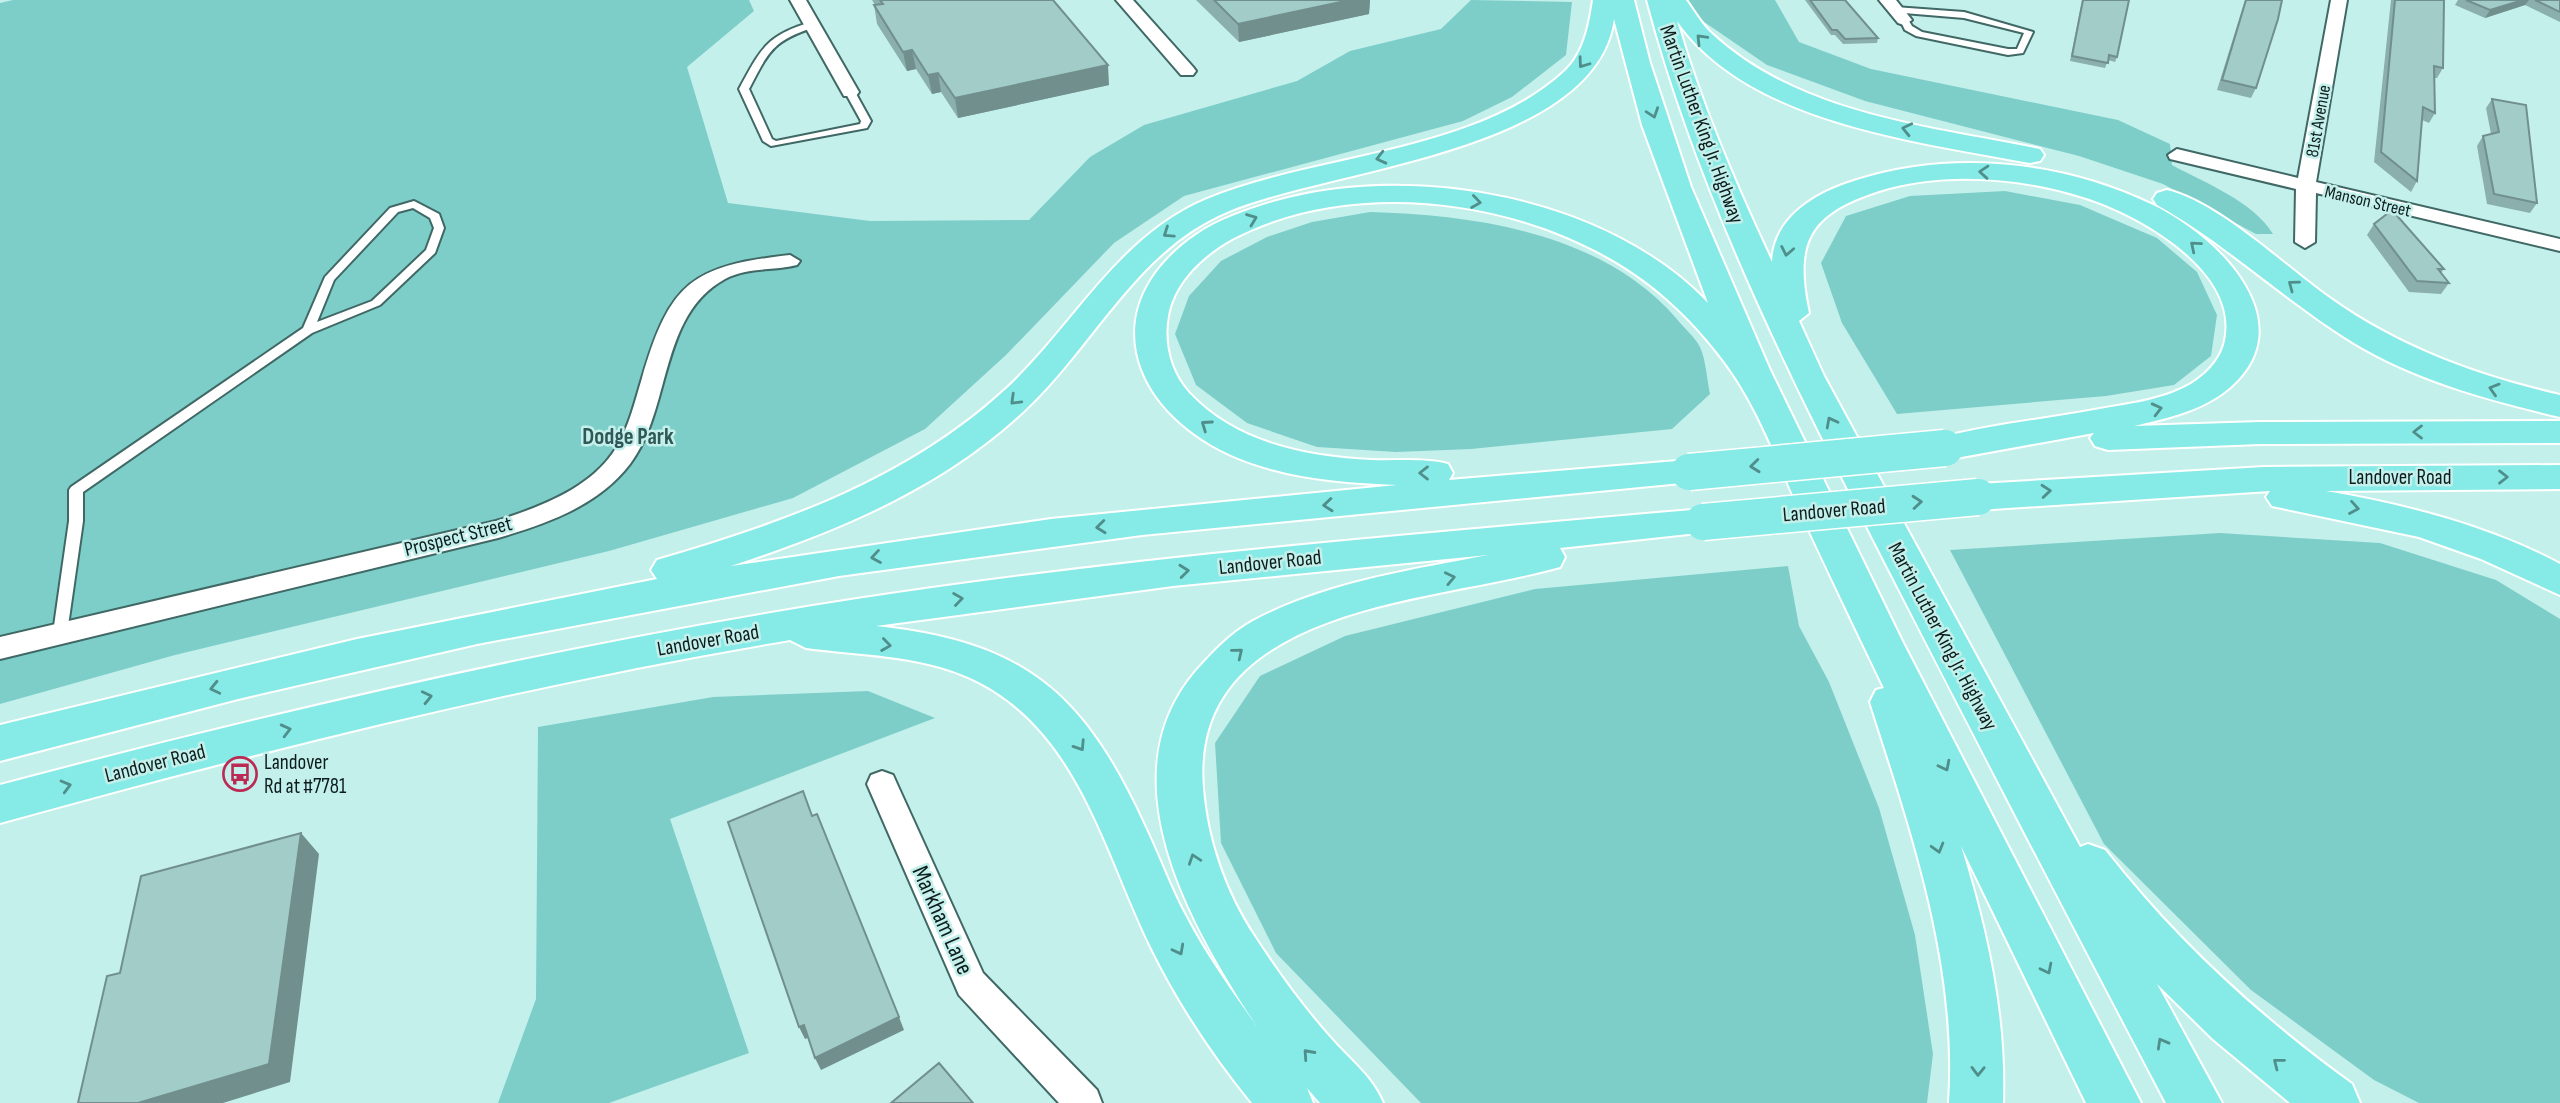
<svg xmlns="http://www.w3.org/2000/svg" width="2560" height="1103" viewBox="0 0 2560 1103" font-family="'Sofia Sans Condensed',sans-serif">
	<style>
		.green { fill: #7dcec9 }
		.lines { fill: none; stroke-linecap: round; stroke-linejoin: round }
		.lane-casing { stroke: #406865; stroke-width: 4 }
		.street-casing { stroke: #406865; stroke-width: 4 }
		.primary-casing { stroke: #fff; stroke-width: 4 }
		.lane { fill: #fff; fill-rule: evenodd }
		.street { fill: #fff; fill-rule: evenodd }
		.primary { fill: #86ebe6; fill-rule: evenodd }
		.primary-bridge-casing { stroke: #fff; stroke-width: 39; stroke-linecap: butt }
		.primary-bridge { stroke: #86ebe6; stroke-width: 36 }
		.wall { fill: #8aafac }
		.shaded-wall { fill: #718f8c }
		.building { fill: #a1ccc8; stroke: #718f8c; stroke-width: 2 }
		.oneway { stroke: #508e8b }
		.labels { text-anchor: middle; stroke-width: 5; stroke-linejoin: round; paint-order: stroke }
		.far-street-label { font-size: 18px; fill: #0d1d1c; stroke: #c4f0ec }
		.street-label { font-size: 21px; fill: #0d1d1c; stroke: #c4f0ec }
		.poi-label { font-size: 21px; fill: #0d1d1c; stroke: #c4f0ec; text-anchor: start }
		.neighbourhood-label { font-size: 23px; font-weight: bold; fill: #305856; stroke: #c4f0ec }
		.near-street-label { font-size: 24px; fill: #0d1d1c; stroke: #c4f0ec }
	</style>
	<rect width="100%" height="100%" fill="#c4f0ec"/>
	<!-- green -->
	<path class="green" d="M13 0H749L754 11 687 67 728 203 870 221 1029 220 1090 157 1144 125 1297 81 1350 51 1441 29 1471 0 1572 2 1566 55 1512 97 1463 121 1184 196 1114 243 1006 355 925 429 793 498 609 551 175 655 0 704V3Z
		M1686 0H1775L1799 42 1871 69 2118 120 2170 144 2172 165C2205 183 2253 201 2273 234H2256L2163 184 2079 156 1865 101 1767 65 1691 13Z
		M2005 191 2080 205 2157 238 2197 272 2217 315 2211 356 2174 385 2106 396 1897 414 1842 323 1821 263 1846 216 1910 196Z
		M1370 212C1477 215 1602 233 1676 318 1683 327 1695 337 1700 347 1706 360 1707 380 1710 394L1672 429 1471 449 1396 452 1317 447 1247 423 1196 385 1175 334 1189 296 1221 261 1267 237 1312 222Z
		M2220 533 2380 543 2496 580 2560 619V1103H2419L2374 1080 2251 990 2104 844 1950 550Z
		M1788 566 1799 626 1829 682 1879 808 1915 935 1933 1054 1927 1103H1421L1276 953 1221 843 1215 743 1260 676 1345 636 1535 589Z
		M868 691 935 718 670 819 749 1053 609 1103H498L536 999 538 727 713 697Z"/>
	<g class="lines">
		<!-- lane casing -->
		<g class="lane-casing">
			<path id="lane" d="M1895 7 1964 12 2033 32 2023 53 2008 55 1916 36 1905 30 1900 20 1907 18 1912 26 1922 32 2008 49H2017L2024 33 1964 18 1892 12 1891 10Z
				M812 22 815 23V27C772 41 769 51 749 89L772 139 776 141 860 124 861 121 845 92 850 89 855 92 871 121 867 128 771 146 763 141 739 89C761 49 766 35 812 22Z
				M414 201 439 214 444 228 435 253 380 305 312 333 83 492V521L67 633 65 637H55L53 633 69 521V490L71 487 303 328 325 277 390 208ZM413 208 430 218 434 228 426 250 372 301 317 322 334 280 398 212Z"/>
		</g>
		<!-- street casing -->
		<g class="street-casing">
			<path id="street" d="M790 0H806L859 92 856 96H844Z
				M1116 0H1133L1193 67 1196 71 1193 75H1181Z
				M1879 0H1896L1912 20 1904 25 1898 23Z
				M2331 0H2347L2316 182 2560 239V251L2316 193 2315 242 2305 248 2295 242 2296 189 2170 159 2168 155 2177 149 2298 178Z
				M790 255 800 261 797 265C774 271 747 267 725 279 658 316 672 409 630 464 598 506 546 524 498 538L0 659V637L496 521C538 508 592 488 616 448 629 427 635 401 642 378 670 282 692 266 790 255Z
				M882 771 893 775 897 784 983 973 1097 1090 1102 1103H1059L959 995 867 784 871 775Z"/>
		</g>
		<!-- primary casing -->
		<g class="primary-casing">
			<path id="primary" d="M1593 0H1634L1650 63 1691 187 1770 370 1903 643 2141 1103H2086L1961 846C1987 931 2006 1014 2003 1103H1949C1958 964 1912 833 1870 702L1876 690 1884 688C1856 630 1828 571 1801 513 1784 476 1769 436 1749 400 1730 364 1697 325 1666 298 1557 202 1363 170 1232 239 1203 255 1174 282 1168 316 1163 343 1170 372 1189 393 1236 443 1306 457 1372 460 1397 461 1424 458 1448 464L1453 473 1449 480 1689 460 1702 463 1707 472 1702 481 1142 535 839 576 477 644 238 699 0 761V725L357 639 657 579 651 570 657 560C784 523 907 480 1006 389 1074 326 1118 236 1207 199 1316 154 1476 153 1564 72 1584 54 1589 26 1593 0ZM1614 19 1642 125 1708 303C1606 196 1412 162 1273 202 1247 210 1219 219 1196 235 1094 306 1130 409 1231 455 1283 478 1341 483 1397 485L1051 519 731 566C841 530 949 485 1032 403 1097 339 1139 249 1227 212 1329 168 1595 153 1614 19Z
				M1647 0H1686C1694 11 1702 25 1712 34 1796 112 1922 126 2030 147L2040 149 2044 155 2040 161 2030 163C1915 141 1749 123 1677 21 1701 104 1735 183 1772 262 1774 216 1817 192 1857 180 1952 150 2061 161 2151 204 2219 236 2310 327 2223 393 2197 412 2164 419 2134 426L2260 422 2560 421V443L2260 444 2108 450 2095 446 2090 438 2094 433 1945 460 1932 456 1927 448 1932 440C1985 425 2041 420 2094 410 2127 404 2161 401 2191 384 2210 372 2224 356 2226 334 2234 267 2136 213 2083 197 2019 177 1943 171 1879 191 1808 214 1794 242 1809 313L1799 321 1824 376 2080 847 2088 844 2105 850C2176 941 2258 1016 2352 1084L2360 1103H2290L2213 1039 2157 984 2222 1103H2166C2072 924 1978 744 1886 564 1793 382 1700 199 1647 0Z
				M2167 190C2220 203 2285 267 2331 299 2400 348 2478 376 2560 395V417C2489 400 2417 381 2354 343 2285 301 2227 244 2157 205L2153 199 2157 193Z
				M2560 465V489L2326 491C2406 505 2487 525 2560 564V595L2481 559 2419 537 2272 506 2266 497 2270 491 1978 510 1965 506 1959 497 1965 488 1978 484 2264 467Z
				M1703 509 1716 513 1722 522 1716 531 1560 548 1565 557 1560 567C1435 603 1188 604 1203 788 1207 840 1225 892 1254 936 1278 973 1304 1009 1334 1042 1352 1062 1372 1077 1383 1103H1320L1307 1088 1313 1103H1252C1213 1055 1178 1002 1151 947 1103 848 1077 725 968 677 919 655 859 655 806 648L790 640C523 685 260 751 0 823V785C283 710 567 644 857 599 1137 556 1420 534 1703 509ZM1488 555C1410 570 1324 583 1253 621 1230 634 1215 650 1197 670 1104 777 1192 926 1256 1025 1231 990 1206 955 1186 917 1170 888 1159 856 1144 825 1083 692 1024 642 876 626L1173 586Z"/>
		</g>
		<!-- lane -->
		<use href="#lane" class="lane"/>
		<!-- street -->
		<use href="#street" class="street"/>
		<!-- primary -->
		<use href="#primary" class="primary"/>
		<!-- primary-bridge casing -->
		<g class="primary-bridge-casing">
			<path id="primary-bridge" d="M1689 472 1945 448
				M1703 522 1978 497"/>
		</g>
		<!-- primary-bridge -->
		<use href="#primary-bridge" class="primary-bridge"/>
	</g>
	<!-- wall -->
	<path class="wall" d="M872 0H1053L1109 85 958 118 941 92 932 94 916 69 907 71 877 24 874 5H875Z
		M1196 0H1370L1369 14 1239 42Z
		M1805 0H1845L1878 38 1877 43 1843 44 1835 35H1831Z
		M2082 0H2129L2117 57 2115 62 2108 60 2105 68 2070 61Z
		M2245 0H2282L2256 88 2251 98 2217 90Z
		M2391 0H2444L2443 68 2437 78H2434L2435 113 2429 123 2422 120 2417 181 2411 192 2374 162Z
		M2458 0H2560V22L2525 5 2485 18 2455 5Z
		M2492 99 2537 203 2530 213 2487 204 2477 146 2483 136 2491 134 2486 108Z
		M2374 224 2444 269 2441 273 2449 283 2441 294 2409 292 2367 235Z"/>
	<!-- shaded-wall -->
	<path class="shaded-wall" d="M1350 0H1370L1369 14 1239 42 1238 24Z
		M2523 0H2529L2525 5 2485 18 2490 10Z
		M912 50 916 69 907 71 903 52Z
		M1108 65 1109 85 958 118 955 98Z
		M938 73 941 92 932 94 928 75Z
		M301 833 319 854 290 1082 223 1103H138Z
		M899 1017 904 1030 821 1070 815 1058Z
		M804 1025 810 1037 805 1039 799 1027Z"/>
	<!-- building -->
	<path class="building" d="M880 0H1053L1108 65 955 98 938 73 928 75 912 50 903 52 874 5 883 4Z
		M1214 0H1350L1238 24Z
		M1810 0H1845L1878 38 1845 39 1837 30H1832Z
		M2083 0H2129L2117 57 2109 55 2108 63 2072 56Z
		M2246 0H2282L2278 19 2256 88 2222 80Z
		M2395 0H2444L2443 68 2434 66 2435 113 2423 107 2417 181 2381 152Z
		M2466 0H2523L2490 10Z
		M2535 0H2560V12Z
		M2492 99 2526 105 2537 203 2494 194 2483 136 2499 132Z
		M2392 210 2444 269H2438L2449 283 2417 281 2374 224Z
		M803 791 812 816 817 814 899 1017 815 1058 804 1025 799 1027 728 822Z
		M301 833 269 1064 138 1103H78L107 976 120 973 141 876Z
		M939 1063 973 1103H891Z"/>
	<!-- one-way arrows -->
	<defs><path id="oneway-chevron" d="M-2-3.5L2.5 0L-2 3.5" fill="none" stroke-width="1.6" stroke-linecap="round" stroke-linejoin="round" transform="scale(1.75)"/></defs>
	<g class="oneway">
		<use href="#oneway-chevron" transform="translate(1701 39) rotate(-134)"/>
		<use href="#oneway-chevron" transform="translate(1583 63) rotate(126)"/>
		<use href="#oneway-chevron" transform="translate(1653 113) rotate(71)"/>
		<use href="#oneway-chevron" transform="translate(1907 129) rotate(-167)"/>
		<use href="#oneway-chevron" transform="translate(1381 158) rotate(166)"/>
		<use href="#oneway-chevron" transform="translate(1984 172) rotate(-176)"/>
		<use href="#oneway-chevron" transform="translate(1476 202) rotate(8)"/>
		<use href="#oneway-chevron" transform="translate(1252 219) rotate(-21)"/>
		<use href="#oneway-chevron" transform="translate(1168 233) rotate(146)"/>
		<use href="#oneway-chevron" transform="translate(2195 246) rotate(-140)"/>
		<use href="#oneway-chevron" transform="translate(1787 251) rotate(101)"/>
		<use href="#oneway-chevron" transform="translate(2293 285) rotate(-143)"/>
		<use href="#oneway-chevron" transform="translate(2494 389) rotate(-163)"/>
		<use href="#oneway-chevron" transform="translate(1015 400) rotate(136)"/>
		<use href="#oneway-chevron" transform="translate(2157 409) rotate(-14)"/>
		<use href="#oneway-chevron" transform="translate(1831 422) rotate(-118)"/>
		<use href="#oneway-chevron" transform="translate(1206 425) rotate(-145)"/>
		<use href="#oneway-chevron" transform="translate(2418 432) rotate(180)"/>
		<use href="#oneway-chevron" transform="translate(1755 466) rotate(174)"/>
		<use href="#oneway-chevron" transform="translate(1424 473) rotate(180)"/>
		<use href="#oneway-chevron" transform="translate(2503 477)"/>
		<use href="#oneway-chevron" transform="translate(2046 491) rotate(-5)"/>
		<use href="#oneway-chevron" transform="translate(1917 502) rotate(-5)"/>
		<use href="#oneway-chevron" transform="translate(1328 505) rotate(175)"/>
		<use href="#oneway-chevron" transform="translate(2354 508) rotate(10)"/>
		<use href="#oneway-chevron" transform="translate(1101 527) rotate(174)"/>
		<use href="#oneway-chevron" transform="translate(876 557) rotate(171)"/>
		<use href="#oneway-chevron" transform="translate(1184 571) rotate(-6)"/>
		<use href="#oneway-chevron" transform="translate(1450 578) rotate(-12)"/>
		<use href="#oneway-chevron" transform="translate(958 599) rotate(-8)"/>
		<use href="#oneway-chevron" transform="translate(886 645) rotate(8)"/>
		<use href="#oneway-chevron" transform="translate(1238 653) rotate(-39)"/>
		<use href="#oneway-chevron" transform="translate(215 688) rotate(167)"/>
		<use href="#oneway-chevron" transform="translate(427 697) rotate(-13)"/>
		<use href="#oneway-chevron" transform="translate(286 730) rotate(-14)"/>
		<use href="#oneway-chevron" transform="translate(1080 746) rotate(57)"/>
		<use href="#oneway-chevron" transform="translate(1945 766) rotate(63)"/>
		<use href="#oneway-chevron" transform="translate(66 786) rotate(-15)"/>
		<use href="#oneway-chevron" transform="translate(1938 848) rotate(74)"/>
		<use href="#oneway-chevron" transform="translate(1194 859) rotate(-109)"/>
		<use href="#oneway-chevron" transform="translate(1179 950) rotate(62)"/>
		<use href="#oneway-chevron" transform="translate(2047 969) rotate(63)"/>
		<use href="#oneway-chevron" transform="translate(2162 1043) rotate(-119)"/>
		<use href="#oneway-chevron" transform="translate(1308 1054) rotate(-132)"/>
		<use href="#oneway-chevron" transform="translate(2278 1063) rotate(-142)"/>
		<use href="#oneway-chevron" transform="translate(1978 1071) rotate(91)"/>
	</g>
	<!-- icons -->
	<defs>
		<g id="bus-ring" transform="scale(1.75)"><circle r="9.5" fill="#c4f0ec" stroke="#ba2a52" stroke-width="1.5"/><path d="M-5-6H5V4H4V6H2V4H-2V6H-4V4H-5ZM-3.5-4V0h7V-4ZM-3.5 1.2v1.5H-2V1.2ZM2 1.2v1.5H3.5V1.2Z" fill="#ba2a52"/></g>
	</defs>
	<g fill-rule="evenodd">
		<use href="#bus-ring" x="240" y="774"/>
	</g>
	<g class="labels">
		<!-- far-street labels -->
		<g class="far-street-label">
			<text transform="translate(2318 121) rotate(-80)" y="6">81st Avenue</text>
			<text transform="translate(2368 201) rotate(13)" y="6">Manson Street</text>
		</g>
		<!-- street labels -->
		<g class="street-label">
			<text transform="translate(1702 124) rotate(70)" y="7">Martin Luther King Jr. Highway</text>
			<text x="2400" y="484">Landover Road</text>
			<text transform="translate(1834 510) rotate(-5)" y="7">Landover Road</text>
			<text transform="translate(458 536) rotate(-14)" y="7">Prospect Street</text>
			<text transform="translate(1270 562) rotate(-6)" y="7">Landover Road</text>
			<text transform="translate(1943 636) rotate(62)" y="7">Martin Luther King Jr. Highway</text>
			<text transform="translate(708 640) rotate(-10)" y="7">Landover Road</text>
			<text transform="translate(155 763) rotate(-14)" y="7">Landover Road</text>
		</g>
		<!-- poi labels -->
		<g class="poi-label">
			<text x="264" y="769">Landover<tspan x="264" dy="24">Rd at #7781</tspan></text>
		</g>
		<!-- neighbourhood labels -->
		<g class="neighbourhood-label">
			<text x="628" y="444">Dodge Park</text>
		</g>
		<!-- near-street labels -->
		<g class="near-street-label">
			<text transform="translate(943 920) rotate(66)" y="8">Markham Lane</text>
		</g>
	</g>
</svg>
